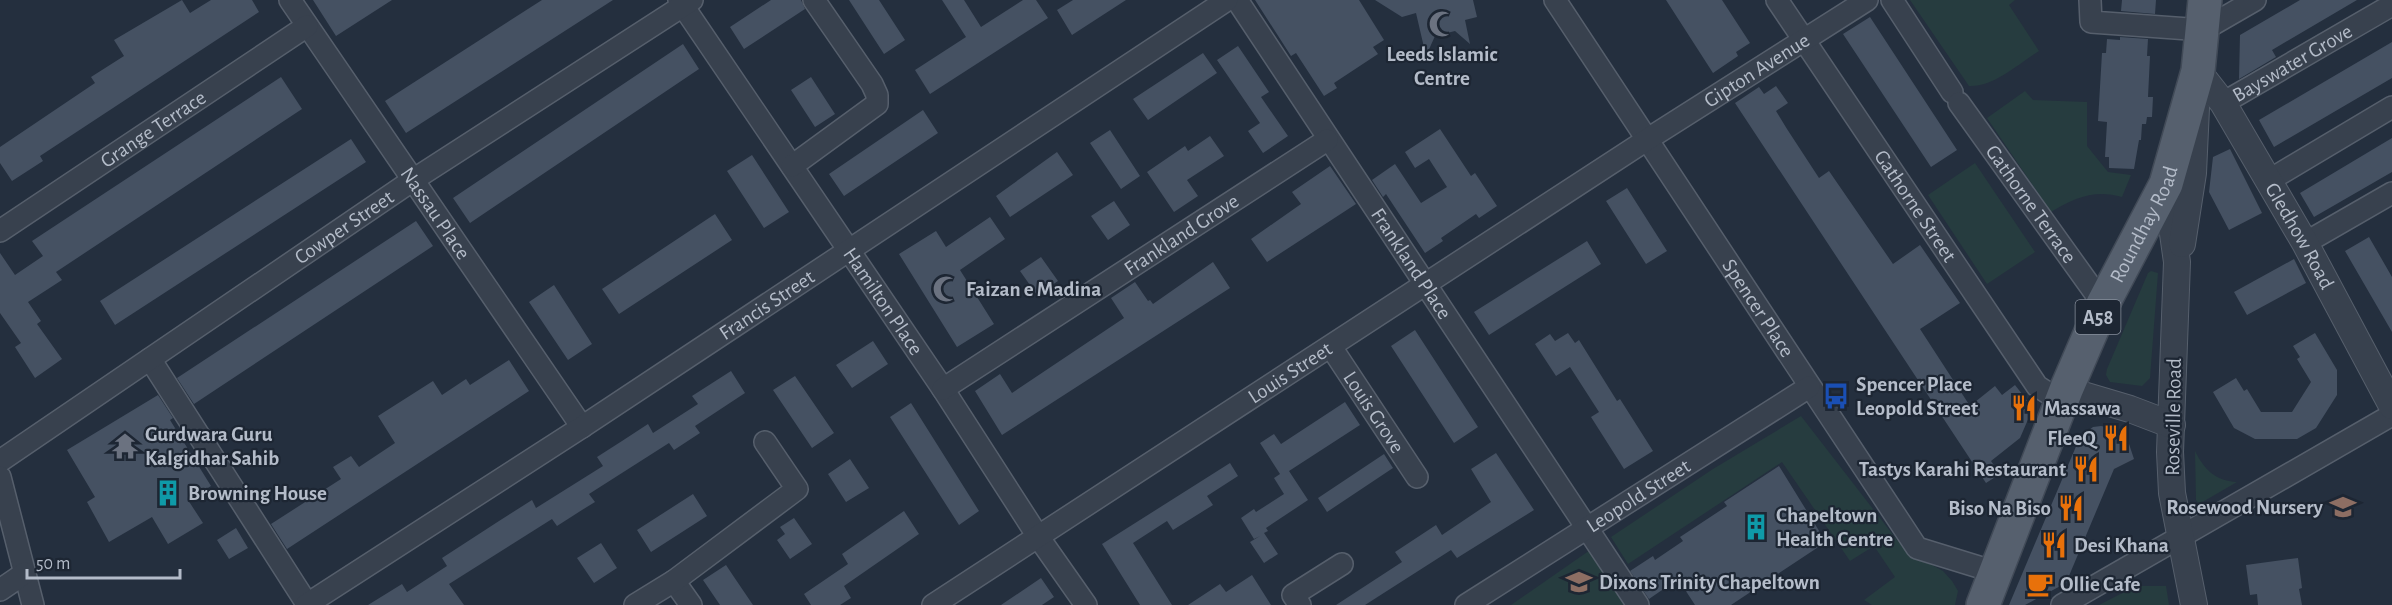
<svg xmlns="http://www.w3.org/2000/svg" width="2392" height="605" viewBox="0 0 2392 605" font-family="'Alegreya Sans',sans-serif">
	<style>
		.green { fill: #263c3f }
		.building { fill: #455162 }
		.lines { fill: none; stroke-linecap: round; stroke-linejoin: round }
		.minor-casing { stroke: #565f6c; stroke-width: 24 }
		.tertiary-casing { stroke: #565f6c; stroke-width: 28 }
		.primary-casing { stroke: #414a57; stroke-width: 36 }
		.minor { stroke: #38414e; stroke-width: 21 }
		.tertiary { stroke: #38414e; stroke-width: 26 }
		.primary { stroke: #56606e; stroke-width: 33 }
		.labels { text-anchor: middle; stroke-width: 4.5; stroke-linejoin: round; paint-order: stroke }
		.shield { fill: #1d2633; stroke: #878f9c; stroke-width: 1.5 }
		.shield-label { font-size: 20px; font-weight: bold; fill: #b4bcc9 }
		.poi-label { font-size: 21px; font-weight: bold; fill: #b4bcc9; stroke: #1d2633; text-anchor: start }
		.street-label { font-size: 21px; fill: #b4bcc9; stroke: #1d2633 }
	</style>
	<rect width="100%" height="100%" fill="#242f3e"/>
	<!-- green -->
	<path class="green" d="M1910 0H2015L2009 5 2039 51C2018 64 1994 87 1969 86Z
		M2025 91 2033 100 2087 102V146L2108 172 2131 175 2122 197C2095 189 2074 198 2051 212L1987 118Z
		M1975 163 2035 252 1987 284 1928 195Z
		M2151 271 2158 273 2150 378 2142 386 2110 382 2106 375 2107 369 2148 273Z
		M1801 416 1897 540 1917 557 1943 571 1952 581 1958 591 1955 605H1872L1864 600 1895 577 1874 546 1850 561 1782 462 1628 564 1611 537 1713 469Z
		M2195 451C2204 469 2215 481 2237 482L2199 504 2196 500Z
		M1593 548 1627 605H1511Z
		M2136 586H2166L2169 605H2099Z"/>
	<!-- building -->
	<path class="building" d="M182 0 190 13 211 0H252L259 12 40 156 43 161 12 181 0 163V147L95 83 91 77 124 56 114 40Z
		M313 0H392L336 36Z
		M542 0H613L406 133 385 101Z
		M771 0H801L805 9 744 49 730 27Z
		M849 0H879L905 40 884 54Z
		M942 0H964L981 27 1023 0H1036L1048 18 930 94 915 70 966 37Z
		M1073 0H1126L1072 35 1057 10Z
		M1255 0H1359L1384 40 1373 47 1378 54 1334 83 1337 88 1324 96 1296 53 1291 56Z
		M1375 0H1473L1477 17 1465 20 1470 44 1455 31 1435 36 1426 56 1416 13 1402 17Z
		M1666 0H1722L1750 43 1736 52 1738 56 1713 73Z
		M2122 0H2156L2155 14 2121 11Z
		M2300 0H2357L2272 50 2276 57 2239 79 2240 35Z
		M1870 17 1957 150 1931 167 1843 34Z
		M2120 37 2148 39 2147 56H2150L2148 97H2153L2152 117H2147L2146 124H2142L2141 140H2139L2134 169 2109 168V157H2105L2107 122 2098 121 2102 53H2106L2107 39 2120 40Z
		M2392 42V78L2274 147 2259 120Z
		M683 44 699 69 470 223 453 198Z
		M1238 46 1269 92 1261 97 1288 136 1263 153 1248 131 1260 123 1217 60Z
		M1203 53 1217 73 1148 120 1133 99Z
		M281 77 302 109 56 272 62 280 28 302 41 321 37 324 62 359 35 378 15 347 21 343 0 313V253L15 275 43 256 32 241Z
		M811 77 835 114 815 127 791 90Z
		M1776 86 1788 103 1776 111 1787 129 1819 178 1829 171 1893 264 1920 245 1960 303 1920 329 1970 406 1995 386 2002 395 2015 385 2033 408 2020 438 1991 461 2000 474 1986 483 1735 103 1759 87 1764 94Z
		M923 110 938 133 844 196 829 174Z
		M1440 129 1471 176 1475 173 1497 206 1479 218 1476 214 1441 238 1443 241 1425 253 1386 194 1383 197 1372 180 1395 164 1421 203 1447 187 1429 159 1415 168 1405 152Z
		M1110 130 1140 176 1121 189 1090 143Z
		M1210 136 1224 156 1187 180 1198 196 1174 212 1147 172 1185 146 1188 151Z
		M2392 138V172L2314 217 2300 193Z
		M351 139 366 162 115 325 100 301Z
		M2230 149 2262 213 2229 230 2209 192 2213 157Z
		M1057 152 1073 175 1010 217 996 196Z
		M752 155 789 212 764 228 727 171Z
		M1330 166 1356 204 1267 262 1251 239 1301 204 1292 192Z
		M1627 188 1667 251 1646 264 1606 201Z
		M1114 201 1130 225 1108 240 1091 216Z
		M715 214 732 240 619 314 602 289Z
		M990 217 1005 239 960 270 994 324 957 347 899 254 936 231 946 247Z
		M416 221 433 246 194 404 177 378Z
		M2369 237 2392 277V332L2345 251Z
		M1587 241 1601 264 1489 335 1474 312Z
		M1041 257 1058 281 1037 295 1020 271Z
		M2294 259 2306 283 2247 315 2234 292Z
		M1213 262 1230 288 1002 435 975 391 1000 374 1012 393 1124 318 1111 298 1135 282 1148 301 1150 300 1153 304Z
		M554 285 592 344 568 360 529 302Z
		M1415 330 1478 427 1454 443 1391 346Z
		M1568 333 1575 343 1579 340 1617 401 1620 399 1653 451 1624 469 1591 417 1599 412 1570 367 1556 376 1535 344 1550 334 1555 341Z
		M2315 333 2337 370V395L2316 428 2297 439H2255L2234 428 2213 392 2236 378 2244 391 2247 389 2261 412H2292L2311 382 2297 359 2300 357 2293 346Z
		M873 341 888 364 852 388 836 365Z
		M509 360 529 391 287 549 271 524 341 479 333 467 351 456 359 467 395 443 378 416 433 381 442 395 466 379 470 385Z
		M731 371 745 393 695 426 700 433 674 450 669 443 589 494 595 502 582 510 557 526 552 519 449 584 464 605H368L402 584 407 592 447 566 442 558 499 521 532 500 536 508 603 466 597 457 622 441 648 424 653 433 698 404 692 396Z
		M795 376 834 433 812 448 773 390Z
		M158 395 173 418 170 420 211 486 188 500 203 523 168 544 152 517 109 542 87 502 95 497 67 450Z
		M1345 402 1360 425 1289 471 1308 500 1266 528 1268 531 1264 533 1278 554 1264 563 1250 542 1260 536 1254 539 1241 518 1254 509 1256 512 1284 494 1274 478 1280 474 1260 443 1274 434 1281 444Z
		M911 403 979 511 959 525 890 417Z
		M2101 426 2116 429 2122 434 2128 441 2134 459 2114 469 2066 583 2025 605H2009L2080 437 2093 427Z
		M1496 453 1534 510 1457 558 1451 550 1365 605H1336L1402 562 1395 552 1436 525 1442 535 1491 502 1471 469Z
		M1384 454 1393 468 1327 512 1318 498Z
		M850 459 869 488 846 502 828 474Z
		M1230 463 1238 476 1207 496 1213 505 1173 530 1167 521 1133 543 1172 605H1140L1102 544Z
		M1779 466 1826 542 1731 605H1695L1678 579 1649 599 1630 571 1653 556 1655 560 1683 541 1680 537 1727 506 1724 502Z
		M693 494 707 516 651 552 637 530Z
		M904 511 919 534 844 586 851 598 840 605H811L804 594 848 564 842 554Z
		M794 518 812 544 790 559 777 540 785 534 780 527Z
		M236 528 248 548 229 559 217 540Z
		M601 543 617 568 594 583 577 558Z
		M2298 558 2302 588 2299 589 2302 605H2258L2257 594 2250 595 2246 565Z
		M726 565 734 577 753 605H720L703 580Z
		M1252 575 1271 605H1188L1220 584 1226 592Z
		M1041 578 1054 597 1042 605H1001Z"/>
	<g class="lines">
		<!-- minor casing -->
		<g class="minor-casing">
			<g id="minor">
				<path id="s1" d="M290 0 582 427"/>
				<path id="s2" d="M679 0 943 389 1039 538 1086 605"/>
				<path id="s3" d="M1237 0 1638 605"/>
				<path id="s4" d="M1555 0 1917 548 1995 572"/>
				<path id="s5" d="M1777 0 2037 386 2062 402"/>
				<path d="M1892 0 1952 92"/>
				<path d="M2090 0 2091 22 2203 30 2255 0"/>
				<path id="s6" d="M1959 103 2103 304"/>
				<path id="s7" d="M2223 103 2392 5"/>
				<path d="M792 166 877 104V95L872 84 814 0"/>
				<path d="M2268 181 2392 107"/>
				<path id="s8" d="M0 231 307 26"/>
				<path d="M2305 243 2392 193"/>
				<path id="s9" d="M1331 347 1417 477"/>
				<path d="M150 359 307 604"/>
				<path id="s10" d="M943 389 1327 140"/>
				<path id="s11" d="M0 461 413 180 692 0"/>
				<path d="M0 477 33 605"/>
				<path d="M674 581 691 605"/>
				<path d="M0 590 25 573"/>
				<path id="s12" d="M306 605 582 427 1227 0"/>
				<path d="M635 605 674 581 797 489 765 442"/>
				<path id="s13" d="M933 605 1648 139 1867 0"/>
				<path d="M1300 605 1293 595 1342 564"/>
				<path id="s14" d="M1466 605 1809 387"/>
				<path d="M2062 605 2392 415"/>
			</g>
		</g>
		<!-- tertiary casing -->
		<g class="tertiary-casing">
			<g id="tertiary">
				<path id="s15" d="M2198 71 2223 103 2305 243 2392 406"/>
				<path d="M2166 184 2177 262 2170 452 2172 493 2194 605"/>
				<path d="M2182 244 2193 173 2196 108"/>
				<path d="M2066 390 2130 409 2172 425"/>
			</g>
		</g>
		<!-- primary casing -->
		<g class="primary-casing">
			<g id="primary">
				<path id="s16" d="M1983 605 2066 390 2103 304 2166 184 2198 71 2205 0"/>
			</g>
		</g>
		<!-- minor -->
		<use href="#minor" class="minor"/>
		<!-- tertiary -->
		<use href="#tertiary" class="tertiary"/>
		<!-- primary -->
		<use href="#primary" class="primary"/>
	</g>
	<!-- icons -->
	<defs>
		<g id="mosque-bare" transform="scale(2.07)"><path d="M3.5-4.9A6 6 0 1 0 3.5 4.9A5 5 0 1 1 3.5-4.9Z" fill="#6b7280" stroke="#1d2633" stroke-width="2.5" paint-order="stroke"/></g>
		<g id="bus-bare" transform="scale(2.07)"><path d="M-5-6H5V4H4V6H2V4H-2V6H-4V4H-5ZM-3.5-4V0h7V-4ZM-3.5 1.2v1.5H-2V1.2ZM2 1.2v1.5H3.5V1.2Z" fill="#1a4fb4" stroke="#1d2633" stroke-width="2.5" paint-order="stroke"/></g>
		<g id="restaurant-bare" transform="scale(2.07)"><path d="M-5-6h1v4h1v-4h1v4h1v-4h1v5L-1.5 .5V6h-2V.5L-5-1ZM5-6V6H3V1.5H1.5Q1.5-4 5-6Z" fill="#e8710a" stroke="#1d2633" stroke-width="2.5" paint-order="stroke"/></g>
		<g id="temple-bare" transform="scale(2.07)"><path d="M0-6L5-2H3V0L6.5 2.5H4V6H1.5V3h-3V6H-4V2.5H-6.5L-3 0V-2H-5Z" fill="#6b7280" stroke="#1d2633" stroke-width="2.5" paint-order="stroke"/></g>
		<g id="building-bare" transform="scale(2.07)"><path d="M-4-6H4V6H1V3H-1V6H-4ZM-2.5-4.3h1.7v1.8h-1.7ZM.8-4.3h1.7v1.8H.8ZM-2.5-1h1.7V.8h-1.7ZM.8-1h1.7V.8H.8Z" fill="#0f9aa8" stroke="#1d2633" stroke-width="2.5" paint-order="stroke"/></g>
		<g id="school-bare" transform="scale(2.07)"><path d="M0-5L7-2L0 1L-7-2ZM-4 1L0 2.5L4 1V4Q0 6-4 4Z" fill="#8d6e63" stroke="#1d2633" stroke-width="2.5" paint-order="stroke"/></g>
		<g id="cafe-bare" transform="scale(2.07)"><path d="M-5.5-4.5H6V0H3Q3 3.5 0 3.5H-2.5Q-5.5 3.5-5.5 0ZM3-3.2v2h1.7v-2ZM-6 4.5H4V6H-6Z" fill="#e8710a" stroke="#1d2633" stroke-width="2.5" paint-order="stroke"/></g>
	</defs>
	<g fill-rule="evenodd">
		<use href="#mosque-bare" x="1442" y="24"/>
		<use href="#mosque-bare" x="946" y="289"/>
		<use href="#bus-bare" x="1836" y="396"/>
		<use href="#restaurant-bare" x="2024" y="408"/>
		<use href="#restaurant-bare" x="2116" y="438"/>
		<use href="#temple-bare" x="125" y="446"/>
		<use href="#restaurant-bare" x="2086" y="469"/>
		<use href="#building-bare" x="168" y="493"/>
		<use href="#school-bare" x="2343" y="507"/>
		<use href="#restaurant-bare" x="2071" y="508"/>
		<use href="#building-bare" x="1756" y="527"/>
		<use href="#restaurant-bare" x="2054" y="545"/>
		<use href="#school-bare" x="1579" y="582"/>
		<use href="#cafe-bare" x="2040" y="584"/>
	</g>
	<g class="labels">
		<!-- shield labels -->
		<rect class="shield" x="2075.5" y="300" width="45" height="34" rx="4.5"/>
		<g class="shield-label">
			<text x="2098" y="324">A58</text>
		</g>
		<!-- poi labels -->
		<g class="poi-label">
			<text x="1442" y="61" text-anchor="middle">Leeds Islamic<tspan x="1442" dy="24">Centre</tspan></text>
			<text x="966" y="296">Faizan e Madina</text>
			<text x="1856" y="391">Spencer Place<tspan x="1856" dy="24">Leopold Street</tspan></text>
			<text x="2044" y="415">Massawa</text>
			<text x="145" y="441">Gurdwara Guru<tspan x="145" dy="24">Kalgidhar Sahib</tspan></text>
			<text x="2096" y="445" text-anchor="end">FleeQ</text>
			<text x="2066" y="476" text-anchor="end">Tastys Karahi Restaurant</text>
			<text x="188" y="500">Browning House</text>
			<text x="2323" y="514" text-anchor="end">Rosewood Nursery</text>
			<text x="2051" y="515" text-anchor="end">Biso Na Biso</text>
			<text x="1776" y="522">Chapeltown<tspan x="1776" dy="24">Health Centre</tspan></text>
			<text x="2074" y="552">Desi Khana</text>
			<text x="1599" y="589">Dixons Trinity Chapeltown</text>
			<text x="2060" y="591">Ollie Cafe</text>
		</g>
		<!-- street labels -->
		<g class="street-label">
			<text dy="7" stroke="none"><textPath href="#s7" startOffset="80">Bayswater Grove</textPath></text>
			<text dy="7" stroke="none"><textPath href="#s13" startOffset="982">Gipton Avenue</textPath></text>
			<text dy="7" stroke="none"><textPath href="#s8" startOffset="184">Grange Terrace</textPath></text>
			<text dy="7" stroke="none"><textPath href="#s6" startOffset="124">Gathorne Terrace</textPath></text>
			<text dy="7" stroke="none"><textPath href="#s5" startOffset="248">Gathorne Street</textPath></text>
			<text dy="7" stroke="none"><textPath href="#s1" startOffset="258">Nassau Place</textPath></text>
			<text dy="7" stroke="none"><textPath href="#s16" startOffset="414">Roundhay Road</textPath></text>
			<text dy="7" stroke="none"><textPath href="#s11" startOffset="416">Cowper Street</textPath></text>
			<text dy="7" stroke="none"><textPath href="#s10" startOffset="284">Frankland Grove</textPath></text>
			<text dy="7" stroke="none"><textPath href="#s15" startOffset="194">Gledhow Road</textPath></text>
			<text dy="7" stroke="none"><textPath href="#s3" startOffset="316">Frankland Place</textPath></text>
			<text dy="7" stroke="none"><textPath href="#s2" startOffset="364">Hamilton Place</textPath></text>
			<text dy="7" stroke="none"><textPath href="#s12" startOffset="550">Francis Street</textPath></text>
			<text dy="7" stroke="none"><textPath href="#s4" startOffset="369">Spencer Place</textPath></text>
			<text dy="7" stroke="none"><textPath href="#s13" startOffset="426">Louis Street</textPath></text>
			<text dy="7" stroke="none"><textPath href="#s9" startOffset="78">Louis Grove</textPath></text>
			<text transform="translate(2173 417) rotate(-89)" y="7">Roseville Road</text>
			<text dy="7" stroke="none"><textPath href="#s14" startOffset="204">Leopold Street</textPath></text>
		</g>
	</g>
	<!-- scale -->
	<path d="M27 569v9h153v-9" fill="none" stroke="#b4bcc9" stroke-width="3"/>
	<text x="36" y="569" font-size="18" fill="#b4bcc9" stroke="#1d2633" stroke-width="4.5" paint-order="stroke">50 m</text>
</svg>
